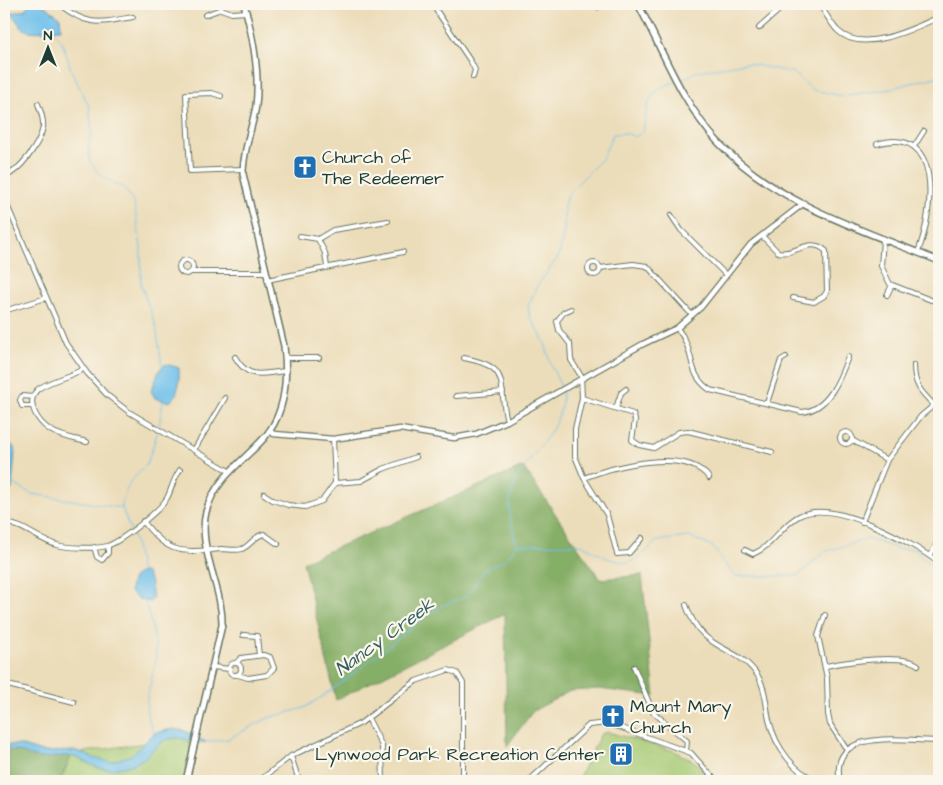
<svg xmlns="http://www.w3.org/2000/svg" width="943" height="785" viewBox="0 0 943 785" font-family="'Architects Daughter',sans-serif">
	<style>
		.green { fill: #a7ca74; stroke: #638454 }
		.forest { fill: #85ae66; stroke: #52764d }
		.water { fill: #6fc0eb; stroke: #477e90 }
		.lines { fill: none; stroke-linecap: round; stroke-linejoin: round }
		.stream { stroke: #6fc0eb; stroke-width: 1 }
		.minor-casing { stroke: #677563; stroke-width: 6 }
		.tertiary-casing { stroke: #677563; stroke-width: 7 }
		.secondary-casing { stroke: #677563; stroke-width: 8 }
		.minor { stroke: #fff; stroke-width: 4 }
		.tertiary { stroke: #fff; stroke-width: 4.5 }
		.secondary { stroke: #fff; stroke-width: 5 }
		.labels { text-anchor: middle; stroke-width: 4.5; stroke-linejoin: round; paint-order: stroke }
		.poi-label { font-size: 18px; fill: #1f3d34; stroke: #fbf7ec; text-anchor: start }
		.water-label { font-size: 19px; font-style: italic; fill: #335e62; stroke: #fbf7ec }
	</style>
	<rect width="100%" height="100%" fill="#fbf7ec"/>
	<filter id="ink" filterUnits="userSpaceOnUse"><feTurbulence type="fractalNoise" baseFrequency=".02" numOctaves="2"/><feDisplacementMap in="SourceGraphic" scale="10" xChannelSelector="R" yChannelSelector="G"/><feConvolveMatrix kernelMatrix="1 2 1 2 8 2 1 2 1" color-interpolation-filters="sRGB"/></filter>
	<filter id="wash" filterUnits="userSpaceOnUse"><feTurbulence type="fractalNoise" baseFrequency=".0096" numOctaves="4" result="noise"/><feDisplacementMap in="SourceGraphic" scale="20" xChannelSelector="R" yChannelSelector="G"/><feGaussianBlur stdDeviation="1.12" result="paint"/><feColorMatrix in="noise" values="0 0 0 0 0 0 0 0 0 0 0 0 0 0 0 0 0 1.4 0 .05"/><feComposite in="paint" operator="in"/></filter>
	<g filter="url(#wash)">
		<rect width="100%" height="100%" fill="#ecddba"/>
		<!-- green -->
		<path class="green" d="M608 732 674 751 697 763 710 781H577L601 734Z
			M197 735 187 781H60L72 754Z"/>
		<!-- forest -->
		<path class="forest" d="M523 467 600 579 642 575 655 696 599 689 570 691 533 711 507 746 505 614 336 700 303 562Z
			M4 751 72 754 60 781H4Z"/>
		<!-- water -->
		<path class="water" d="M29 4H42L60 17 61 29C50 29 34 35 23 29L11 13 25 10Z
			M166 364 179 368C179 379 180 397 169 402L155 398 151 391 160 369Z
			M4 440 12 445 15 450 12 489 4 492Z
			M145 572 150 580 153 598 150 602 140 600 130 592C130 582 134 572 145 572Z
			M173 729 185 731 206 742C193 745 182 735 169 739 156 743 153 752 143 759 134 766 117 769 106 769 94 769 85 760 74 757 63 754 51 759 40 758 26 757 18 747 4 750V745H19L42 752 77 751 94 758 110 762 132 755 154 733Z"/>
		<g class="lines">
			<!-- stream -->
			<path class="stream" d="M50 28 62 42 72 72 89 106 92 131 88 149 90 162 101 176 124 188 134 203 141 247V285L156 326 162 366
				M679 81 698 71 746 63 794 73 813 90 842 96 884 90 939 76
				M561 387 551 365 545 343 530 317 528 306 537 286 559 256 564 230V204L570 191 602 159 613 134 626 133 635 137 643 132C648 106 645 91 675 82
				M159 427 163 401
				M12 483 32 494 122 508
				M517 545 581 544 609 559 627 563 639 558 657 541 689 537 712 546 734 576H797L826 551 868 539 898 549H916L919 555 939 571
				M141 572 135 542 122 508V501L130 482 147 464 158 431
				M145 602C150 619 156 637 156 656 154 685 137 701 154 732
				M206 742 228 739 268 718 304 708 320 698 351 676 427 615 444 605 467 596 484 570 506 559 517 545C513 531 508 514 510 500 516 458 566 437 562 391"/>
		</g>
	</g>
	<g filter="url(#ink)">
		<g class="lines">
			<!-- minor casing -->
			<g class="minor-casing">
				<path id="minor" d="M59 4C87 27 99 23 133 17
					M432 4 471 62 475 70 473 77
					M596 4 598 7
					M819 4C825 12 830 22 837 30 861 55 913 29 939 17
					M205 15 221 9 232 13 246 12
					M759 28 786 4
					M221 96 212 93 186 94 190 171 243 169
					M877 144C943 124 934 211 918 252
					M915 145 924 131
					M4 177C20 171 40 144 43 127 44 119 41 112 38 104
					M4 198 66 343 87 373 107 395 129 412 229 471
					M671 215 681 230 726 275
					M300 236 318 239
					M762 236 778 252C796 256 809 236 826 251L827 291 824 296 814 302 793 298
					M318 239 333 230 388 221
					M318 239 325 253 327 267
					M883 240 881 266 890 284 931 300
					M179 267a7 7 0 1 1 14 0a7 7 0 1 1-14 0Z
					M588 269a6 6 0 1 1 12 0a6 6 0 1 1-12 0Z
					M600 268 633 264 647 266 692 315
					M191 272H265
					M267 280 403 252
					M887 295 892 285
					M571 309 564 312 557 321 559 330 570 344 571 360 581 376 582 398 575 429V456L584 478 607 515 617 554 629 553 642 538
					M4 311 46 298
					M677 328C697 352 685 373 710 390L802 412C828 410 840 379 848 357
					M235 357C249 381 262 373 287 371
					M286 358H319
					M464 358C513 367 497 383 507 421
					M914 365C914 386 921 392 935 406
					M83 369C70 377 47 381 37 390 25 403 38 422 50 430 61 437 75 439 87 442
					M456 396 503 392
					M582 398 633 414 635 420 632 440 639 445 654 448 679 432 688 431 772 452
					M767 403 781 360 786 357
					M32 406H22L20 400 22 396 33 397
					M616 408 621 393 626 389
					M840 438a6 6 0 1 1 12 0a6 6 0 1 1-12 0Z
					M852 440 887 460
					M194 450 225 398
					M584 478C613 466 687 447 709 478
					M335 483 361 481 383 469 416 457
					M264 494 273 500 288 505 305 507 322 501 335 483 333 439
					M143 521C169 556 182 552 222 549 228 549 236 551 242 549 251 545 254 536 264 534L278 544
					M862 522 887 460 921 416 939 401
					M4 523C24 524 38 540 57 545 67 548 97 549 107 546 120 542 161 510 167 498 172 489 173 479 180 470
					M94 547 97 557 102 560 108 553V546
					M745 550 753 554C773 546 781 525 799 516 833 498 912 542 939 563
					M930 556 939 540
					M686 605C703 655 737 643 758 676 766 689 766 706 769 720 775 746 795 776 822 781
					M825 615 818 636 827 678 828 714 830 724 847 750
					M243 635 257 636 259 656
					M229 669a6 6 0 1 1 12 0a6 6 0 1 1-12 0Z
					M236 663 241 658 263 655 270 657 274 668 267 675 248 678 238 675
					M826 666C844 662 904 653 918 665
					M213 667 229 669
					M634 667 653 712 687 741 686 751
					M4 684 74 702
					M368 718 382 746 383 781
					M291 756 299 781
					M530 780 589 725 608 723 691 753 716 781
					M259 781 291 756 361 723 416 681 448 670 457 673 463 683V781
					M840 781C828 726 906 741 939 741"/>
			</g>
			<!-- tertiary casing -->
			<g class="tertiary-casing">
				<path id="tertiary" d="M269 431 274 434 333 439 400 429 454 438 476 434 507 421 643 344 677 328 701 307 751 244 804 203"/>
			</g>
			<!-- secondary casing -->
			<g class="secondary-casing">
				<path id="secondary" d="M638 4C662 49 682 103 717 141 775 204 863 230 939 261
					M186 781 222 625C223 587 197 549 206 512 215 478 243 462 265 437 286 412 288 378 284 346L243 174C243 150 252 129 256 106 260 73 253 36 244 4"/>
			</g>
			<!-- minor -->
			<use href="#minor" class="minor"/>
			<!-- tertiary -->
			<use href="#tertiary" class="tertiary"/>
			<!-- secondary -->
			<use href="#secondary" class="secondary"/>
		</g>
	</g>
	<!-- icons -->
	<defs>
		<g id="church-square" transform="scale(1.25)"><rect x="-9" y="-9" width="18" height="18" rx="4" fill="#1f6fb2" stroke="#fbf7ec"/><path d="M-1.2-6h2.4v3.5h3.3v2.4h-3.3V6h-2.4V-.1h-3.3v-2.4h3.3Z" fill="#fff"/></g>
		<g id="building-square" transform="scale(1.25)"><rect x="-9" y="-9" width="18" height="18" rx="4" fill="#1f6fb2" stroke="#fbf7ec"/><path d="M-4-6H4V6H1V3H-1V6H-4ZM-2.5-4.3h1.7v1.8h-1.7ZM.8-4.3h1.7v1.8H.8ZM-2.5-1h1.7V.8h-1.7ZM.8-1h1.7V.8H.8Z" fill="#fff"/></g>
	</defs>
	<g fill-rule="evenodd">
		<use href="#church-square" x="305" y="167"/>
		<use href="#church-square" x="613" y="716"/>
		<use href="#building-square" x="621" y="754"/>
	</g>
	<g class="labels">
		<!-- poi labels -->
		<g class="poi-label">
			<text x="322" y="163">Church of<tspan x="322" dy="21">The Redeemer</tspan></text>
			<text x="630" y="712">Mount Mary<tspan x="630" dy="21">Church</tspan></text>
			<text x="604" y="760" text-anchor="end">Lynwood Park Recreation Center</text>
		</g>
		<!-- water labels -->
		<g class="water-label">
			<text transform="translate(384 636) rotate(-36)" y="7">Nancy Creek</text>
		</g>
	</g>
	<!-- margin -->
	<rect width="943" height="785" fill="none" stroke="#fbf7ec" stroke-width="20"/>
	<!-- north arrow -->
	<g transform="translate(48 48)" stroke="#fbf7ec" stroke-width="4" paint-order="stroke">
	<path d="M0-4L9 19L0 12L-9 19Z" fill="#1f3d34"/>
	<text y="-8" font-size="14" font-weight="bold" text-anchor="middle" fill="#1f3d34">N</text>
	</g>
</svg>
